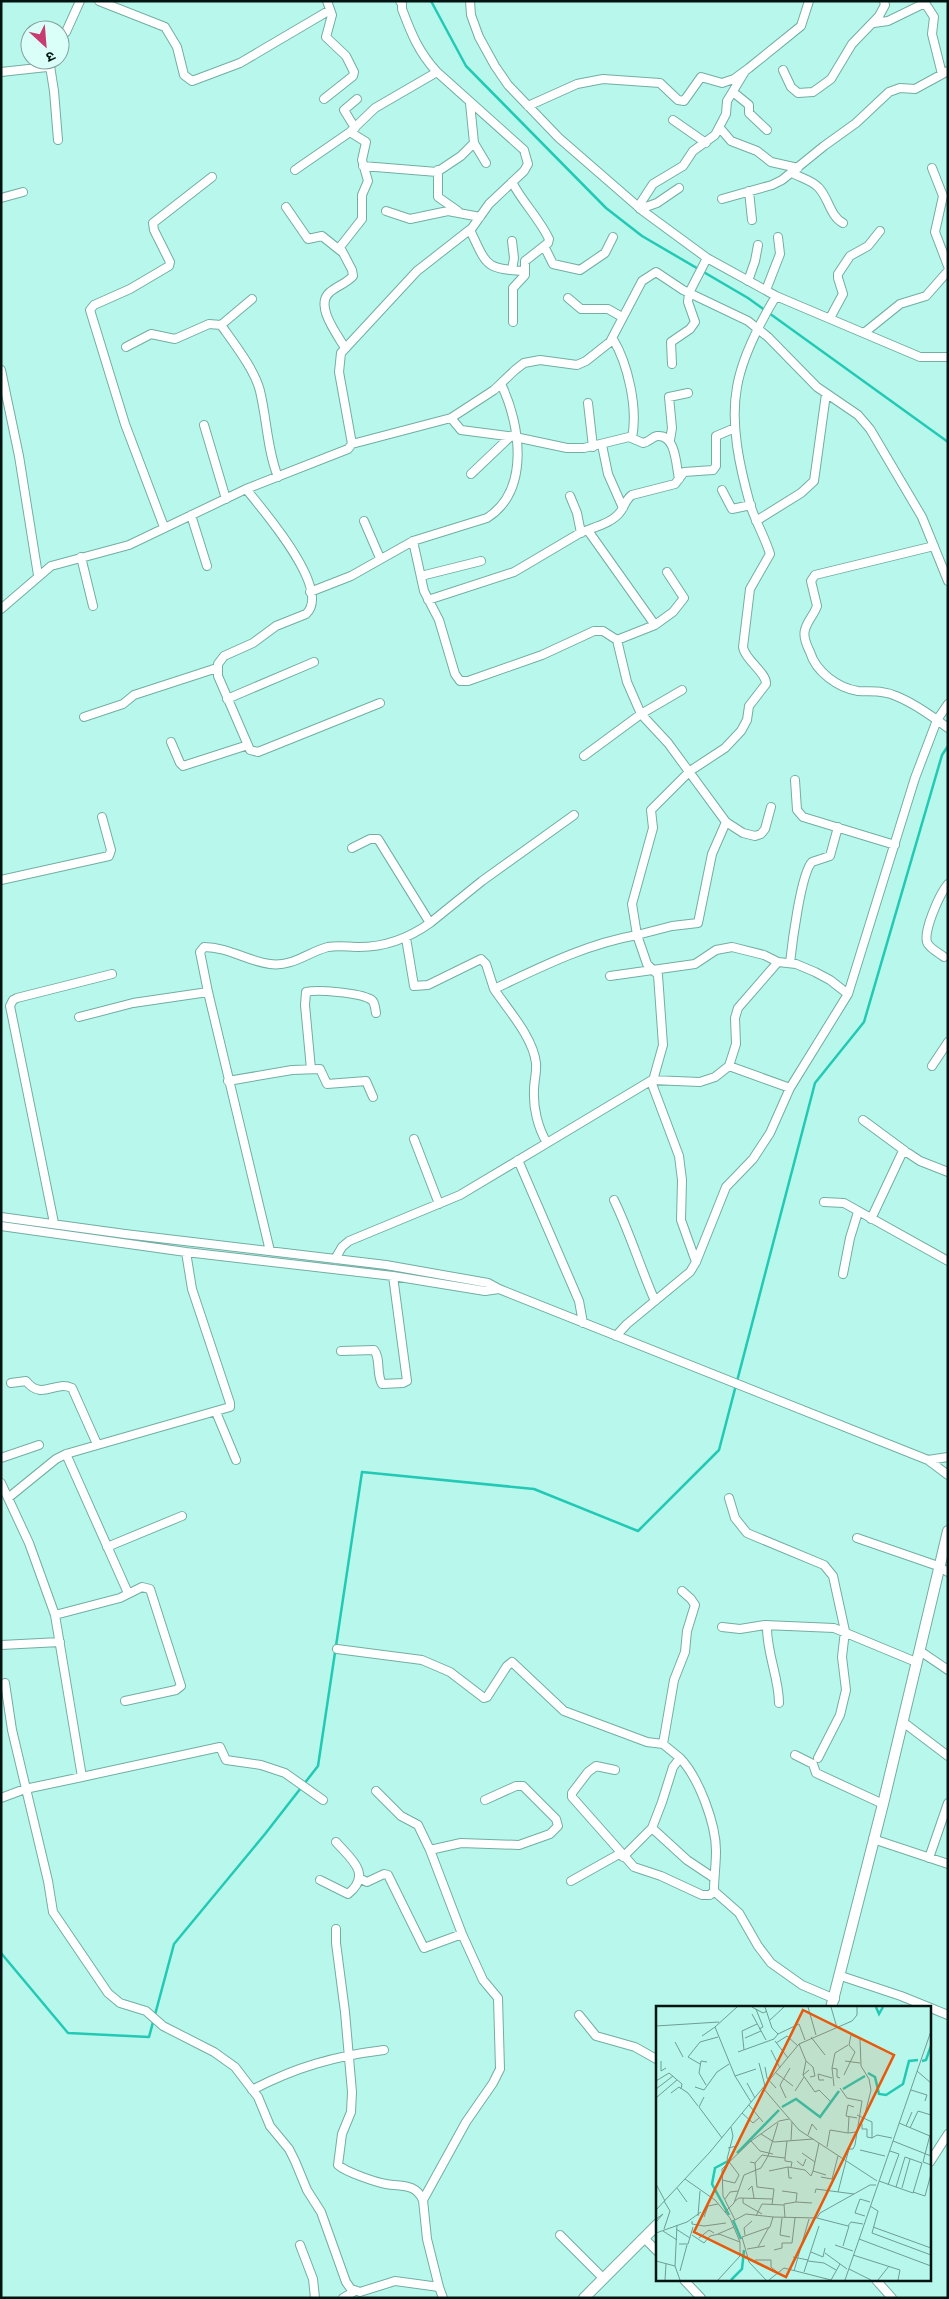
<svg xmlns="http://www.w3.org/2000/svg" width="949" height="2299" viewBox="0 0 949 2299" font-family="'Source Sans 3','Noto Sans Devanagari',sans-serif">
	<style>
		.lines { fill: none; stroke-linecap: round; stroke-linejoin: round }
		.stream { stroke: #22c9b5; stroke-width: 2.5 }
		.minor-casing { stroke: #71aea3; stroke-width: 10 }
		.tertiary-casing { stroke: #71aea3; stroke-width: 12 }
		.minor { stroke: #fff; stroke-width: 8 }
		.tertiary { stroke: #fff; stroke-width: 10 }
		.inset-river { fill: none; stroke: #22c9b5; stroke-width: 2.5 }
		.inset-road { fill: none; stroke: #6e9d94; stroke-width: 1 }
		.view { fill: #e8590c; fill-opacity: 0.15; stroke: #e8590c; stroke-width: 2.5 }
		.inset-edge { fill: none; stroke: #001511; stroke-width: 2.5 }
	</style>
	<rect width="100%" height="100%" fill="#b8f8ec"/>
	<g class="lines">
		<!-- stream -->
		<path class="stream" d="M431 1 466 66 606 208 642 236 748 298 948 442
			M1 1953 68 2033 149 2037 174 1944 265 1834 318 1766 362 1472 534 1489 638 1531 719 1450 815 1083 864 1022 942 755 948 746"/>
		<!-- minor casing -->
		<g class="minor-casing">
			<path id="minor" d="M99 1 165 27 177 47 184 75 192 81 240 63 330 10
				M470 1 471 15 479 37 495 66 508 85 559 138 643 211 707 258 776 296 920 357H948
				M874 23 888 21 925 3 934 17 932 34 942 74
				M60 36 66 32 80 1
				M50 66 54 91 58 140
				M783 70 791 87 798 93 813 92 831 79 852 44 879 16 885 5 884 1
				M1 72 47 67 52 64 53 60
				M733 92 749 105V113L767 130
				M324 99 353 76 354 72 346 56 326 37 332 15 327 1
				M470 103 474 143 486 163
				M528 106 577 84 603 79 660 83 678 100 684 101 701 77 722 83 734 79 749 68 801 26 809 1
				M673 120 706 143
				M355 128 344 110 357 99
				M720 128 731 141 757 151 771 162 798 168
				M363 166 437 172 461 156 474 143
				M932 168 943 196 935 232 948 266
				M295 170 350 132 375 108 437 72
				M438 170V197L458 211
				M792 173C801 178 812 180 819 188 829 199 830 216 843 223
				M512 182C523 203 539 218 549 239L548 243 525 261V275L513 288V322
				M749 191 752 220
				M1 198 23 192
				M722 199 772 185 782 180 824 146 856 123 889 92 900 88 915 89 948 71
				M286 207 308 239 322 236 342 252
				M638 207 653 184 683 166 693 151 715 135 726 114 727 101 744 73
				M640 209 657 203 679 188
				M386 211 410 219 448 211 480 217
				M470 230C487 265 484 269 525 271
				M512 241 514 258 512 270
				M544 246 553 264 580 270 605 253 613 237
				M748 281 755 261 758 245
				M766 290 780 254 778 237
				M776 296C761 321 742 358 737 387 730 425 740 468 750 504 755 521 765 537 770 554L750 589 743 647C745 660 767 673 766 684L749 706 747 720 741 731 725 748 690 771 651 810 653 828 632 904 637 935C586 944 541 967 494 989 508 1010 533 1037 536 1063 537 1072 534 1081 534 1090 533 1108 538 1128 547 1143L652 1080 700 1082 715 1077 729 1066 790 1088
				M568 298 581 309H608L622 317
				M830 318 843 294 838 278V274L850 256 868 246 880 231
				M221 325 252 299
				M864 333 900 304 926 296 948 271
				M613 339C628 364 638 408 632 438
				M126 347 151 334 175 339 209 324 221 325C233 342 255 370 260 391 267 420 267 449 278 477
				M345 348C337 334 314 305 330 292 337 286 347 283 353 276L352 270 340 247 362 219V195L368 181 362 160 366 142 350 132
				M672 364 671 342 690 329 695 322 688 302 689 293 707 258
				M1 370 19 456 38 575
				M588 403 593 447
				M451 418 461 430 515 437 567 448H584L629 437 643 443C649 442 652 437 657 436 676 434 676 465 679 479
				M204 425 226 499
				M670 440 672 428 669 397 688 393
				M352 444 451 418 494 390 515 370 524 363 540 360 577 365 586 361 610 342 642 281 656 272 683 290 748 321 768 337 817 387 858 415 870 429 922 517 948 581
				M602 445 608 474 623 508
				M471 474 511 436
				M246 489C262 509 333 590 306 614L276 626 253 643 224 656 218 664V676L250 750 258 752 380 703
				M722 490 732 509 751 505
				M570 496 577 513 581 533
				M191 515 207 566
				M364 521 380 558
				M756 521 801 493 814 481 826 394
				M164 527 125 424 90 310 94 305 130 289 169 266 170 262 154 230 153 223 212 177
				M589 532 655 625 673 612 684 598 667 572
				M413 541 424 591 439 620 455 674 460 681H468L542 655 594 631H603L617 640 627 682 641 714 668 743 726 822 743 833 755 836 761 834 765 829 771 807
				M934 546 815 575 811 581 817 606C814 615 807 621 805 630 803 636 807 646 810 652 816 672 838 688 858 691 871 692 884 690 896 696 914 703 932 716 948 728
				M81 557 93 606
				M421 576 481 561
				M310 592 351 576 413 541 487 518C531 490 520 423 501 384
				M428 600 514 572 580 533C593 527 612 524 621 511 625 505 626 499 632 495L675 484 684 472 713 470 716 466V436L735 428
				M1 609 51 566 129 545 246 489 348 449 352 444 339 372 341 353 417 271 472 228 489 204 524 171 528 164 524 150 437 72C419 53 411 33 402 9V4L400 1
				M617 640 655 625
				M227 699 314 662
				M84 717 123 704 134 695 217 668
				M171 742 180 763 183 766 248 745
				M584 756 641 714 682 690
				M795 780 797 810 803 817 895 845
				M1 880 109 856 111 850 102 817
				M430 923 482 881 574 815
				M406 938 414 986 428 985 481 959 486 964 494 989
				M944 957C939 953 931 949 928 944 921 935 940 893 948 884
				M790 963C792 944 801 873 812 862L830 856 838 827
				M610 976 695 964 716 950 732 947 764 955 778 962 796 964 815 972 830 980 848 994
				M208 992 200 952 204 947C228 947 247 961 270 964 293 967 308 952 328 947 338 945 349 947 359 947 385 947 409 938 430 923L378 839H370L352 848
				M79 1017 133 1003 208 992 270 1251
				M729 1066 736 1044 735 1018 738 1008 778 962
				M932 1066 948 1042
				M311 1069 305 1005 306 992C318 989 359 993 370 999 375 1001 375 1008 376 1013
				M228 1081 292 1070 320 1069 327 1084 366 1081 373 1097
				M863 1120 905 1151
				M414 1139 439 1204
				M518 1160 579 1301 583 1323
				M614 1200C630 1233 640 1267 655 1301
				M824 1202 844 1203 948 1261
				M1 1217 125 1234 386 1265 488 1283 499 1289 928 1460 948 1475
				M871 1219 902 1153H908L920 1161 948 1172
				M54 1223 10 1006 13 1000 17 998 112 974
				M1 1226 186 1252 393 1276 485 1291 499 1289
				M335 1259 342 1247 349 1241 460 1195 547 1143
				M696 1262 681 1220 682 1180 679 1156 652 1084 663 1045 658 975 647 964 637 935 672 926 698 923 712 854 726 822
				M843 1274 850 1238 858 1212
				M616 1336 627 1324 690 1272 696 1262 726 1187 753 1159 770 1133 790 1088 848 994 915 778 937 720 948 704
				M341 1351 374 1350C381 1358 376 1374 382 1384L403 1383 407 1381 393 1276
				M11 1383 26 1381C42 1401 54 1380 72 1388L97 1444
				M216 1412 236 1460
				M66 1454 230 1407V1403L192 1289 186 1252
				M1 1458 39 1445
				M928 1460 948 1457
				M1 1483 29 1543 55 1615 82 1777 220 1747 226 1760 261 1765 285 1773 323 1800
				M8 1498 56 1459 66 1454 128 1593
				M729 1498 735 1518 747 1533 824 1565 833 1576 845 1631 842 1657 846 1690 840 1715 818 1758
				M857 1538 938 1566 948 1572
				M107 1547 182 1516
				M55 1615 120 1598 142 1587 150 1589 181 1686 176 1690 125 1701
				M767 1625C766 1652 779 1677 779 1703
				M722 1627 740 1629 765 1625 834 1628 916 1662
				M1 1645 60 1642
				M337 1649 422 1660 450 1672 484 1698 487 1697 507 1666 512 1662 564 1711 647 1742 663 1744 680 1758
				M920 1651 948 1670
				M5 1683 12 1730 48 1881 53 1912 108 1993 120 2003 146 2011 163 2026 214 2052 235 2067 258 2097 270 2126 289 2149 295 2161 307 2190 321 2212 346 2282 351 2289 360 2292 395 2281 439 2287 427 2239 423 2200C415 2183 402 2187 386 2184 375 2182 346 2172 338 2165L342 2134 351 2112 352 2092 345 2012 336 1943V1929
				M903 1722 948 1756
				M663 1744 674 1680 685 1652 687 1631 695 1605 691 1599 682 1591
				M795 1755 813 1764 816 1773 883 1804
				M615 1770 596 1766 588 1772 572 1793V1797L634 1867 661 1876 702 1895H710L714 1891C714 1878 716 1864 716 1851 716 1824 699 1778 680 1758L673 1767 662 1802 652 1828
				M1 1798 25 1789 82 1777
				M873 1839 948 1864
				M430 1850 461 1843 519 1845 550 1834 558 1826 556 1819 523 1786H516L485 1800
				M623 1857 652 1828 687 1860 714 1878
				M929 1858 948 1803
				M359 1878 367 1882 384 1874 388 1875 424 1948 462 1934 430 1850 418 1825 401 1816 376 1791
				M320 1880 348 1894C373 1874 350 1858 336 1842
				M571 1881 621 1853
				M714 1891 739 1913 758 1946 771 1963 802 1985 835 1999
				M841 1976 901 1996 948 2015
				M579 2015 596 2036 635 2047 658 2060
				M252 2090C296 2067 335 2056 384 2050
				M930 2162 948 2134
				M423 2200 466 2122 493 2083 500 2069 498 1998 483 1980 462 1934
				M560 2235 603 2278
				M644 2238 658 2252
				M300 2245 313 2279 315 2298
				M684 2280 701 2298
				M876 2280 892 2298
				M439 2287 443 2298
				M343 2298 355 2291"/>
		</g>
		<!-- tertiary casing -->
		<g class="tertiary-casing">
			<path id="tertiary" d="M831 2008 883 1804 948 1531
				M584 2298 658 2224"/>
		</g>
		<!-- minor -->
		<use href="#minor" class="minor"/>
		<!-- tertiary -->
		<use href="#tertiary" class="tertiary"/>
	</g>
	<!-- overview -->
	<g transform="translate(656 2006)">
		<rect width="275" height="275" fill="#b8f8ec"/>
		<path class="inset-river" d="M220 1 223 8 227 1M266 55 270 54 275 40M212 67 219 71 223 88 230 89 247 78 253 55 262 54M187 83 209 70M126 101 140 93 164 111 183 85M81 147 123 104M72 155 59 162 56 178 73 209M77 214 85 233M75 274 86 263 88 244"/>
		<path class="inset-road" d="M81 1 59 21 79 70 95 96M96 1 107 7 111 5M109 1 116 22 122 28 118 33M152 1 160 29M175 1 181 22M100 3 107 21 103 23M96 8 110 34M114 14 128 1M0 20 63 16M122 28 143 18 149 34M46 30 59 21M155 31 169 49M89 32 105 25M119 35 132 52M19 36 27 51M120 37 131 30 142 40M143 38 150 55 147 69 153 64M88 44 86 25 101 18M115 44 124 62M82 46 118 33M5 55V65L10 62M150 55 157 61 159 70 154 71M189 55 204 57M103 57 109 80M44 58 32 51 44 36 62 31M109 61 111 72 120 82M176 62 179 47 192 39M261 65 275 77M120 67 137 80M147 69 159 86 163 84 175 96M188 69 199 46 193 39 195 29 204 33 205 60 213 73 215 84 209 108M79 70 100 63M168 74H163L162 68 176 72M0 75 13 67 26 78 25 83M91 77 99 92M50 79 43 67 45 55 51 56M178 80 176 62 181 63V71L184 72M39 81 48 84 61 66 73 58M107 82 143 124 221 175M184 82 191 92 206 95 199 139 197 143H193L190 154M0 83 17 70M255 84 271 89 269 95M139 85 148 71M15 87 23 81 32 87 42 100M1 91 21 74M48 91 43 101 66 132M130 92 124 79 134 62M93 99 107 116M198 101 192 99 190 110 201 112M86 107 97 117 103 112M201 109 216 116V132L211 131V123H206V118M193 111 192 127 200 126M243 117 274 130M250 120 256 106M254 122 262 105 275 109M152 129 156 118 161 124M274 129 267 156 275 159M216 132 221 129 236 132M135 134 136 116M95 135 104 145 117 148M131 135 157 133M237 135 275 150M163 137 157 165 170 169M171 141 174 124 192 127M72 142 81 140 84 134M204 144 229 150M146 147 159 156M129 152V155L136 156 135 161M141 155 147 160 150 153M94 156 99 157 101 181 118 183 116 199M99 157 106 149 112 150 122 117M113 165 132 161M165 171 176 173 182 150M136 172H133L132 161 149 164 155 170 157 165M29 173 59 194 74 212 84 236V250L62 274M66 174 79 177 83 169 71 153 77 130 75 121M223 175 257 187 266 157M0 178 9 195M232 179 243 148 234 145M240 181 249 151 266 157M21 182 31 196M246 182 254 153M92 184 96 180 98 192M126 185 141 187 140 196 128 198 129 212M182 186 190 155M257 186 269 190 275 168M159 187 160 183 198 188M87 192V197L106 208M69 193 74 186 82 185M79 195 83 192 117 193M140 196 156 197M214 200 222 205 216 227 275 249M0 204 54 146 143 38 196 15 201 9V1M69 206 78 197 88 169 105 162 112 150 129 152 131 135 118 136 105 128M42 210 44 185M100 210 106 198 128 199M209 210 199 207 201 201 204 193 214 196M48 211 52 200 62 198M117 211 90 208 79 214 67 190 66 163 95 135 123 115 133 113M126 212 124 229 134 231M161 212 164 207 214 179H220M0 213 7 208 0 216M36 215V218L48 220 70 217M217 221 275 242M8 223 14 205 8 195M20 223 34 232M7 225 21 234M0 227 31 216 45 206M62 228 78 221M36 229 48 237 54 230 63 228 84 236M89 229 88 222 96 215M43 232 53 224 58 227M203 233 275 260M23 238H32L37 221M179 239 197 245M187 240 193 220M102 241 113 221M91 243 109 240M118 244 126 242V237H136L139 212M155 246 167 251 169 242M169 247 191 263M197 249 244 264 242 274M137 251 152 254M99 254H115V261L122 267M0 255 19 260 24 274M152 255 168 257 180 264M19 260 21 219M193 263 215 274M24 265 31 239M138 265 153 213M148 266 163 220M9 274 10 258M110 274 93 256 86 231 114 221 117 211 161 212 192 220 195 216 207 218M113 274 128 262 175 274M175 274 184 258M189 274 275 25M222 274 233 260"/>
		<path class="view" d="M147 4 238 49 130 271 38 226Z"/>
		<rect width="275" height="275" class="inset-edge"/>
	</g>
	<!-- border -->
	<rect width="949" height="2299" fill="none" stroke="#001511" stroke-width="5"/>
	<!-- north arrow -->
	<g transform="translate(45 45) rotate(154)"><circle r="24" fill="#dafff8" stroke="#83a19c"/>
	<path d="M0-4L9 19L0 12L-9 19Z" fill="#c83c70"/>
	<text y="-8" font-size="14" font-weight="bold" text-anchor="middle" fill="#001511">उ</text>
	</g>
</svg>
